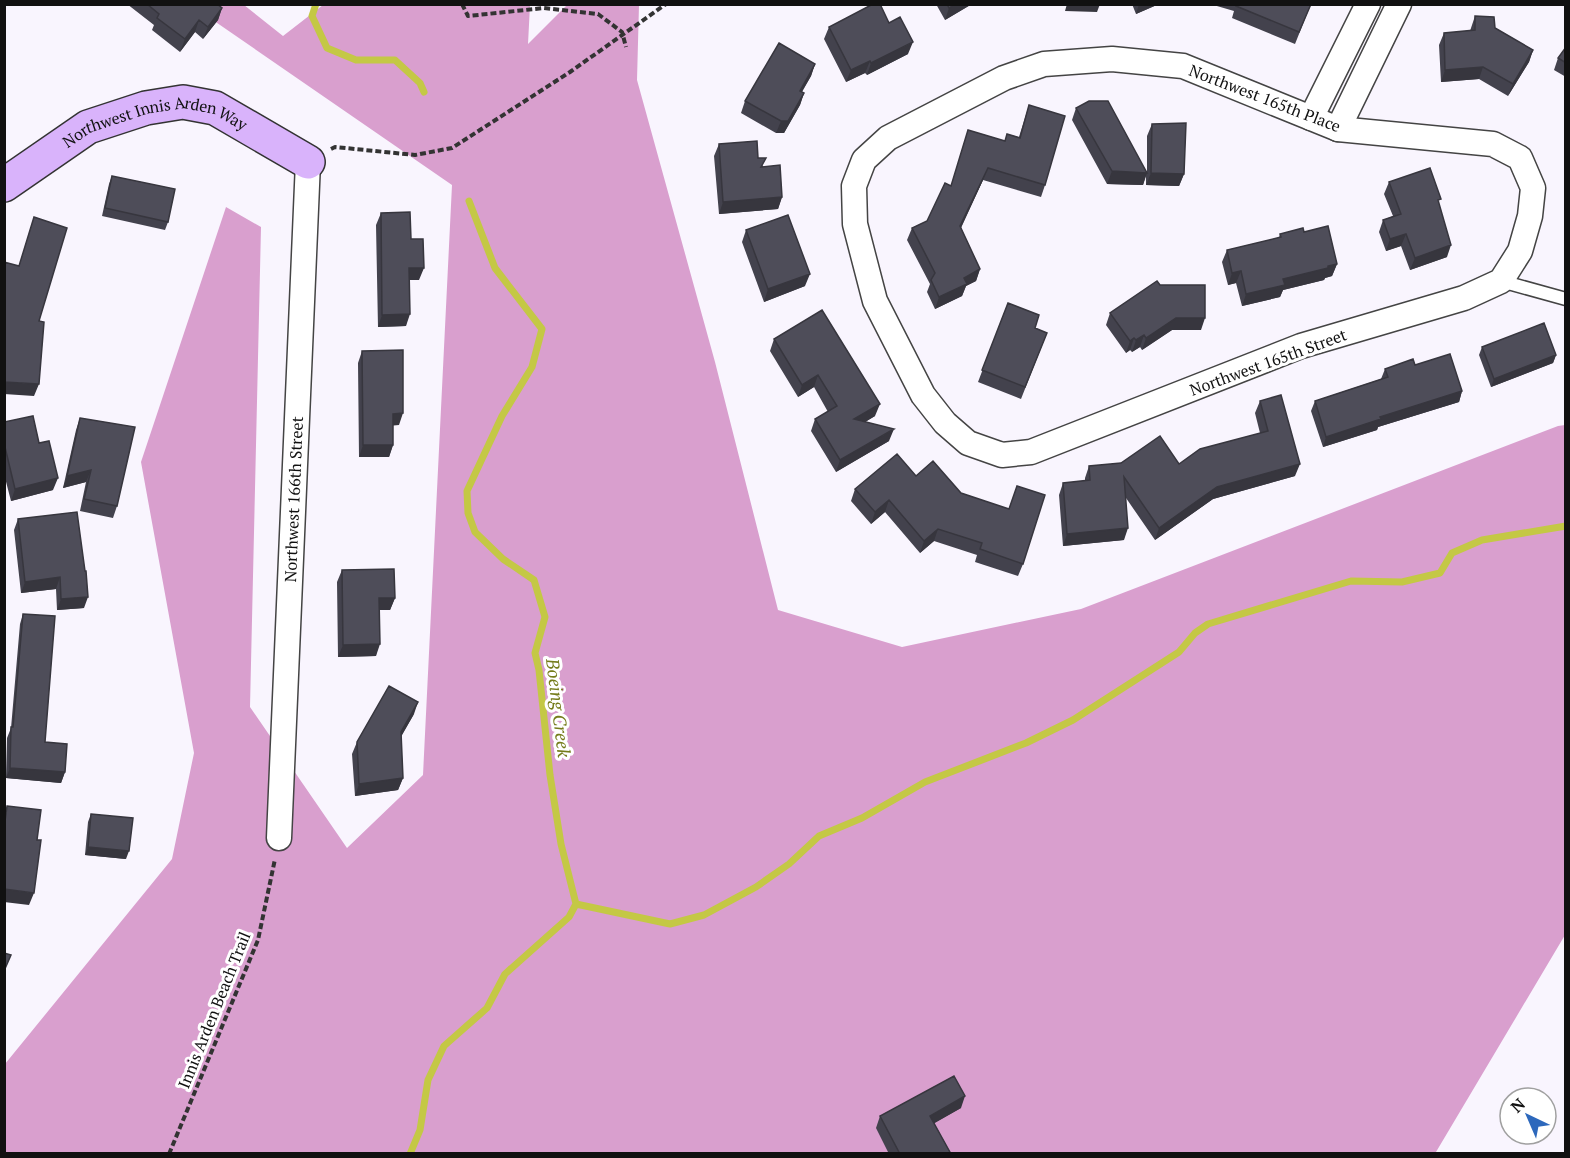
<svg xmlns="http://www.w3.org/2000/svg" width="1570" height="1158" viewBox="0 0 1570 1158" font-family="'PT Serif',serif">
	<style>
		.forest { fill: #d99fce }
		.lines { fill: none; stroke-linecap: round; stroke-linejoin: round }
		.stream { stroke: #c4c845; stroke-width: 7 }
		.lane-casing { stroke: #444; stroke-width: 15 }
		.street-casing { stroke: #444; stroke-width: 27 }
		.secondary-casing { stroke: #333; stroke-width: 36 }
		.path { stroke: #333; stroke-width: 4; stroke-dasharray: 6 3; stroke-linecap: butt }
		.lane { stroke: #fff; stroke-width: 12 }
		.street { stroke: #fff; stroke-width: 24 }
		.secondary { stroke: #d9b3fb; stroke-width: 33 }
		.wall { fill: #43424d }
		.shaded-wall { fill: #37363e }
		.building { fill: #4e4d59; stroke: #37363e; stroke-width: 1.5 }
		.labels { text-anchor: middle; stroke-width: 6; stroke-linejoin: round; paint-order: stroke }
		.street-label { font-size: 16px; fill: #111; stroke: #fff }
		.water-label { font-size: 18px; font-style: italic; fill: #757c1b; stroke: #fff }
	</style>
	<rect width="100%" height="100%" fill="#f9f5fe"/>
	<!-- forest -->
	<path class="forest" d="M191 5H244L283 36 323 5H530L528 44 567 5H639L637 80 715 362 778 610 902 647 1081 609 1558 426 1565 425V935L1436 1152 1434 1153 5 1154V1064L172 859 194 753 141 462 226 207 261 227 250 707 347 848 423 775 452 185Z"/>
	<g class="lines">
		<!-- stream -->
		<path class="stream" d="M316 4 312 16 327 48 356 60H395L420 83 424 92
			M576 904 670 924 704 915 756 887 789 864 819 836 862 818 925 782 1026 743 1073 720 1179 652 1195 633 1208 624 1351 581 1402 582 1440 573 1452 553 1482 540 1566 526
			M410 1154 420 1130 428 1080 444 1046 487 1008 505 974 569 917 576 904 561 844 550 775 539 670 535 653 545 617 534 580 503 559 475 532 468 513 467 491 502 416 532 367 542 329 495 268 469 201"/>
		<!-- lane casing -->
		<g class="lane-casing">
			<path id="lane" d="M1501 281 1566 299"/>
		</g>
		<!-- street casing -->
		<g class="street-casing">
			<g id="street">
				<path d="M1112 59 1183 66 1338 129 1493 144 1520 158 1533 188 1530 216 1520 251 1501 281 1464 298 1301 346 1031 452 1002 455 968 443 945 423 923 395 875 301 855 224 854 186 864 160 888 138 1004 78 1044 64Z"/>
				<path d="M1311 118 1368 4"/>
				<path d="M1338 129 1399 4"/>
				<path id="s1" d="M279 838 308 162"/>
			</g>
		</g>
		<!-- secondary casing -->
		<g class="secondary-casing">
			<g id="secondary">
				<path id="s2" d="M4 185 88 127 146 108 183 102 215 108 308 162"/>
			</g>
		</g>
		<!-- path -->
		<path class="path" d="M462 4 468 16 544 8 598 14 622 32 626 47
			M331 149 335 147 415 155 452 148 570 72 666 4
			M169 1154 258 940 275 859"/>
		<!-- lane -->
		<use href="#lane" class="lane"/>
		<!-- street -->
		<use href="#street" class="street"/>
		<!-- secondary -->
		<use href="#secondary" class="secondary"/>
	</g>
	<!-- wall -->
	<path class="wall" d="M127 4H217L222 8 218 20 203 39 195 32 180 52 152 30 154 25Z
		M936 4H972L945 20Z
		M1132 4H1159L1136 14Z
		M1210 4H1311L1295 44 1232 18 1234 11Z
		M1475 16 1533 50 1529 62 1508 96 1479 79 1441 82 1439 45 1444 33 1470 31Z
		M889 23 908 54 867 75 865 73 846 82 824 39 829 27Z
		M1566 47V77L1554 70 1558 58Z
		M815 64 811 76 802 92 804 93 800 105 784 133H776L741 113 745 101Z
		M1029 105 1045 185 1041 197 983 180 961 228 980 269 976 281 966 286 962 296 935 309 927 292 930 284 907 240 912 228 927 221 951 186 968 130 1005 141 1007 134 1019 137Z
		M1076 108 1147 172V136L1152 124 1184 174 1179 186 1146 185V175L1143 185 1107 184 1072 120Z
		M719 144 758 158 782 197 778 209 719 214 714 156Z
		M112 176 168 222 165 230 102 216 109 184Z
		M1389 182 1439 204 1447 257 1410 270 1401 246 1386 251 1379 232 1383 220 1393 216 1384 194Z
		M381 213 419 280H409L406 326 378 327 376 225Z
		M746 230 805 286 764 302 742 242Z
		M1304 232 1337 264 1332 276 1325 278 1324 280 1283 290 1280 297 1242 306 1236 283 1228 285 1222 262 1227 250 1279 238 1280 234Z
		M1160 285 1201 330H1172L1142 350 1140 347 1132 352 1130 350 1126 353 1106 325 1110 313Z
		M1008 303 1035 328 1047 333 1021 399 978 382Z
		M774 339 875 416 865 422 889 441 836 472 811 431 815 419 828 412 814 387 798 397 770 351Z
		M1482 347 1556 355 1553 363 1491 387 1479 355Z
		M362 351 399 425H393V445L389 457H359L358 363Z
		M1415 365 1462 391 1459 402 1378 427 1377 430 1323 447 1311 411 1315 401 1381 379 1385 369Z
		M1260 401 1295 476 1213 499 1155 540 1126 498 1124 540 1063 546 1059 495 1063 483 1085 481V478L1089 466 1179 464 1260 433 1255 413Z
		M80 418 117 506 113 518 80 511 86 482 63 488 76 430Z
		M4 422 39 443 53 490 11 501 4 474Z
		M916 476 1023 564 1018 576 975 562 977 555 934 541 920 553 885 512 871 524 851 501 855 489Z
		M18 519 84 608 57 610 56 589 21 593 14 530Z
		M342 570 395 598 390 610H380L376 656 338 657 337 582Z
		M23 614 45 742 65 772 61 783 6 778 7 738 11 728 20 624Z
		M414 714 401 736 403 778 398 790 355 796 352 754 357 742Z
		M91 814 126 859 85 855 88 822Z
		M961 1108 934 1123 951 1154H889L876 1128 880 1116Z"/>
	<!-- shaded-wall -->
	<path class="shaded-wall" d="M955 4H972L945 20 949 8Z
		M1067 4H1100L1097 12 1065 11Z
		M1139 4H1159L1136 14Z
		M222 8 218 20 203 39 208 27Z
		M199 20 195 32 180 52 185 39Z
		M913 42 908 54 867 75 871 63Z
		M1533 50 1529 62 1508 96 1513 84Z
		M870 61 865 73 846 82 851 70Z
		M815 64 811 76 795 103 800 91Z
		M1483 67 1479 79 1441 82 1445 70Z
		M804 93 800 105 784 133H776L781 121Z
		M988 168 983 180 956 238 960 226Z
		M1112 171 1147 173 1143 185 1107 184Z
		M1151 173 1184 174 1179 186 1146 185Z
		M782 197 778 209 719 214 723 202Z
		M1406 234 1401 246 1386 251 1390 239Z
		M1451 245 1447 257 1410 270 1415 258Z
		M1337 264 1332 276 1325 278 1324 280 1283 290 1280 297 1242 306 1246 294 1283 279Z
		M409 268H424L419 280H405Z
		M980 269 976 281 966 286 962 296 935 309 939 297 964 278Z
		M1241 271 1236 283 1228 285 1232 273Z
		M810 274 805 286 764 302 768 289Z
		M410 314 406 326 378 327 382 315Z
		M1176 318H1205L1201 330H1172L1142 350 1146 338Z
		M1144 335 1140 347 1132 352 1136 340Z
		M1134 338 1130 350 1126 353 1130 341Z
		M1556 355 1553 363 1491 387 1494 379Z
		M818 375 814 387 798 397 802 385Z
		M4 382 39 384 34 396 4 394Z
		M1462 391 1459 402 1378 427 1377 430 1323 447 1326 437 1380 417Z
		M880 404 875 416 850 431 854 419Z
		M403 413 399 425 388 426 393 414Z
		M894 429 889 441 836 472 840 460Z
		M363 445H393L389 457H359Z
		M1300 464 1295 476 1213 499 1155 540 1159 528 1217 487Z
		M91 470 86 482 63 488 67 476Z
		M58 478 53 490 11 501 15 489Z
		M889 500 885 512 871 524 875 512Z
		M1128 528 1124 540 1063 546 1067 534Z
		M938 529 934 541 920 553 924 541Z
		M60 577 56 589 21 593 25 582Z
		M88 597 84 608 57 610 61 599Z
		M379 598H395L390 610H375Z
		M380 644 376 656 338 657 343 645Z
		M418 702 414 714 397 744 401 732Z
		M10 768 65 772 61 783 6 778Z
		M403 778 398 790 355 796 359 784Z
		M88 847 129 851 126 859 85 855Z
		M4 889 34 893 29 905 4 902Z
		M965 1096 961 1108 926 1128 930 1116Z"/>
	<!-- building -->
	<path class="building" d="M147 4H217L222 8 208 27 199 20 185 39 157 18 159 14Z
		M873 4H880L889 23 900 17 913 42 871 63 870 61 851 70 829 27Z
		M947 4H955L949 8Z
		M1237 4H1311L1299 32 1236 6Z
		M1475 16 1494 17 1495 28 1533 50 1513 84 1483 67 1445 70 1444 33 1475 30Z
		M779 43 815 64 800 91 804 93 788 121H781L745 101Z
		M1566 47V63L1558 58Z
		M1089 101H1108L1147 173 1112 171 1076 108Z
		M1029 105 1065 116 1045 185 988 168 960 226 980 269 964 278 967 284 939 297 931 280 935 273 912 228 927 221 945 183 951 186 968 130 1005 141 1007 134 1020 138Z
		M1186 123 1184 174 1151 173 1152 124Z
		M757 141 758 158H766L761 167 780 165 782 197 723 202 719 144Z
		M1430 168 1441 199 1438 200 1451 245 1415 258 1406 234 1390 239 1383 220 1401 214 1389 182Z
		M112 176 175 189 168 222 105 208Z
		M410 212 411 239H423L424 268H409L410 314 382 315 381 213Z
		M788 215 810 274 768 289 746 230Z
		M34 217 67 228 39 321 44 322 39 384 4 382V262L19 266Z
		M1328 226 1337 264 1328 266V268L1283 279 1285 285 1246 294 1241 271 1232 273 1227 250 1281 237 1280 234 1303 228 1304 232Z
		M1157 281 1160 285H1205V318H1176L1146 338 1144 335 1136 340 1134 338 1130 341 1110 313Z
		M1008 303 1039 315 1035 328 1047 333 1025 387 982 370Z
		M822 310 880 404 854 419 894 429 840 460 815 419 837 406 818 375 802 385 774 339Z
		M1544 323 1556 355 1494 379 1482 347Z
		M403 350V413L393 414V445H363L362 351Z
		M1450 354 1462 391 1380 417 1381 419 1326 437 1315 401 1388 377 1385 369 1413 359 1415 365Z
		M1281 395 1300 464 1217 487 1159 528 1124 477 1128 528 1067 534 1063 483 1090 480 1089 466 1121 463 1160 436 1179 464 1200 449 1268 431 1260 401Z
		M33 416 39 443 49 441 58 478 15 489 4 443V422Z
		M80 418 135 427 117 506 84 499 91 470 67 476Z
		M897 454 916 476 933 461 961 493 1009 509 1017 486 1045 495 1023 564 980 549 982 543 938 529 924 541 889 500 875 512 855 489Z
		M77 512 85 571H86L88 597 61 599 60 577 25 582 18 519Z
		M394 569 395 598H379L380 644 343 645 342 570Z
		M23 614 55 616 45 742 67 744 65 772 10 768 11 727H13Z
		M389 686 418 702 401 732 403 778 359 784 357 742Z
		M7 806 41 810 37 840H41L34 893 4 889V829Z
		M91 814 133 818 129 851 88 847Z
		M4 953 11 955 4 971Z
		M954 1076 965 1096 930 1116 951 1154H900L880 1116Z"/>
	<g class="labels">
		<!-- street labels -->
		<g class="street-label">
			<text transform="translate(1265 98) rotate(21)" y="6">Northwest 165th Place</text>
			<text dy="6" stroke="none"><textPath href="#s2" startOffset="171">Northwest Innis Arden Way</textPath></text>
			<text transform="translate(1268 362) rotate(-20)" y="6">Northwest 165th Street</text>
			<text dy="6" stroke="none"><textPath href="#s1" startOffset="339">Northwest 166th Street</textPath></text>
			<text transform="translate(214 1010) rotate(-68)" y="6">Innis Arden Beach Trail</text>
		</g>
		<!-- water labels -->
		<g class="water-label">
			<text transform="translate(558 708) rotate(83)" y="6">Boeing Creek</text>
		</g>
	</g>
	<!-- border -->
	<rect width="1570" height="1158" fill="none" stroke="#111111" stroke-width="12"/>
	<!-- north arrow -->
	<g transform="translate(1528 1116) rotate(316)"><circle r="28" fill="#ffffff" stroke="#a0a0a0" stroke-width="1.5"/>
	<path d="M0-4.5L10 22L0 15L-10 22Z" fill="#2d68bc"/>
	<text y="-9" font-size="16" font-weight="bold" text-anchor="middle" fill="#111111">N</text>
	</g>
</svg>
